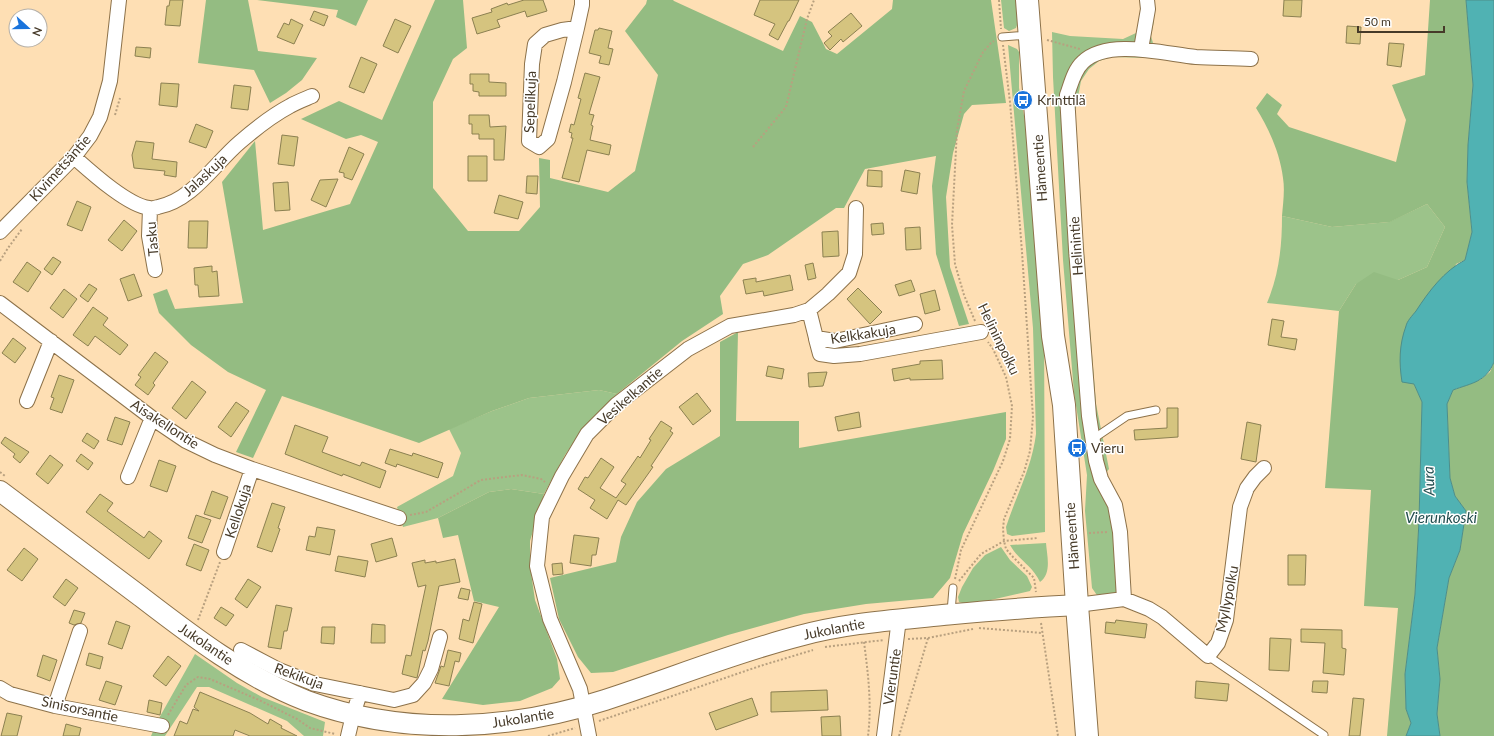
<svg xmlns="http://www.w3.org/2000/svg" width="1494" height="736" viewBox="0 0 1494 736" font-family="Lato,sans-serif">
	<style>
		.green { fill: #9cc38a }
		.forest { fill: #94bc82 }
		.water { fill: #50b2b3; stroke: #4d8e8a }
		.building { fill: #d5c47f; stroke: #8b8051 }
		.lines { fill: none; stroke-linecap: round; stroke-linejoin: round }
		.lane-casing { stroke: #8d724a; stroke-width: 9 }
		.street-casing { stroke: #8d724a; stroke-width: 16 }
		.secondary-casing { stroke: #8d724a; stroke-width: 22 }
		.highway-casing { stroke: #8d724a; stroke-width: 24 }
		.path { stroke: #b8a07f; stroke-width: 2; stroke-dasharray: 2 2; stroke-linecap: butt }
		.lane { stroke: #fff; stroke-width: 7 }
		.street { stroke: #fff; stroke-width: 14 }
		.secondary { stroke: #fff; stroke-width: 20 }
		.highway { stroke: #fff; stroke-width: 22 }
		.labels { text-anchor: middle; stroke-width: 3; stroke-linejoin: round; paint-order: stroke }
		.poi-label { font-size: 14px; fill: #463a29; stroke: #fff; text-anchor: start }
		.street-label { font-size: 14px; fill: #463a29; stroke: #fff }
		.water-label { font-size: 15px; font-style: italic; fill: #234e4f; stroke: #fff }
	</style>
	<rect width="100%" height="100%" fill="#fedfb4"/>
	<!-- green -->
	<path class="green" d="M1001 0H1017L1018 22 1016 28 1009 31 1004 28Z
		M1141 0H1154V21L1151 36 1153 43 1168 48 1244 56 1243 66 1150 58 1112 57 1099 61 1089 69 1081 81 1075 113V141L1096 404 1109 469 1101 479 1120 532 1124 599 1101 601 1092 588 1085 511 1087 475 1074 393 1063 260 1053 77 1052 32 1070 36 1123 39 1136 33 1141 13Z
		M1008 45 1017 49 1019 52V88L1027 132 1044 331 1045 532 1012 536 1007 534 1006 527C1016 496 1032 467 1036 434L1033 328Z
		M1427 204 1445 227 1427 267 1398 280 1356 284 1339 311 1267 303C1279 274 1282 247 1282 216L1332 227 1389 222Z
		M599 390 617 394 581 431 565 455 544 494 511 489 489 492 438 518 403 527 397 507 453 476 461 453 449 429 492 411 529 398Z
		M1046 543C1047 556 1052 573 1040 582 1032 565 1019 561 1010 545Z
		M1001 547 1010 560 1027 576 1032 587 1030 591 969 605 959 602 958 597 962 587 973 568 985 555Z
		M195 654 237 683 262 697 325 722 323 736H304L287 721 209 687H197L165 736H151L158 720Z"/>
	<!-- forest -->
	<path class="forest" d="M206 0H248L258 51 317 58 302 80 286 93 270 103 254 70 198 63Z
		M257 0H368L356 26 336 17 338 10Z
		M435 0H463L467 48 453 59 433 102V188L468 231H519L540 207 539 158 550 160V178L608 192 635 171 658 75 625 31 646 4 647 0H673L674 1 783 51 800 16 812 22 826 49 837 54 892 9 893 0H991L1006 103 972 105 964 114 953 153 946 197 950 267 969 324 959 326 936 254 932 186 936 156 865 169 844 208H836L768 255 743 264 720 296 723 314 682 341 617 394 599 390 529 398 492 411 419 443 282 396 253 458 236 452 266 390 228 372 191 345 159 313 153 294 167 289 175 309 243 303 222 182 255 141 263 230 350 204 378 142 361 135 346 139 301 119 339 101 382 120Z
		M1430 0H1466L1473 85 1468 145 1467 182 1472 232 1465 260 1456 264 1414 384 1422 402 1419 521 1415 594 1405 674 1406 709 1411 723 1406 736H1387L1398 608 1364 606 1371 490 1325 488 1339 311 1356 284 1374 272 1398 280 1427 267 1445 227 1427 204 1390 222 1332 227 1282 216C1283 204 1285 190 1283 178 1280 153 1269 129 1256 108L1267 93 1282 105 1277 114 1289 127 1396 162 1406 120 1392 85 1425 75Z
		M738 332 736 421H799V448L1006 412V439L993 471 963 534 950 578 933 598 866 604 804 614 728 635 613 672 591 673 578 657 559 619 550 578 616 562 621 537 637 502 666 469 720 436V342Z
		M1494 362V736H1440L1437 714 1440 679 1437 648 1449 578 1460 550 1466 511 1455 496 1450 478 1447 404 1453 390 1480 380 1490 372Z
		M511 489 544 494 530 541V566L535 600 557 659 560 679 552 688 520 701 483 705 442 699 499 607 474 601 458 535 443 538 438 518 489 492Z"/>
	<!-- water -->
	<path class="water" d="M1466 0H1494V362C1486 382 1472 383 1453 390L1447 404 1450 478 1455 496 1466 511 1460 550 1449 578 1437 648 1440 679 1437 714 1440 736H1406L1411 723 1406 709 1405 674 1415 594 1419 521 1422 402 1414 384 1402 382C1399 363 1399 345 1406 326 1407 321 1412 316 1416 311 1429 291 1444 271 1465 260L1472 232 1467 182 1468 145 1473 85Z"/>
	<!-- building -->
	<path class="building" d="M170 0H183L180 26 165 25 167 6H169Z
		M524 0H543L547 11 527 17 525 11 497 20 500 27 477 34 472 18 492 12 491 9 507 3 508 5Z
		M760 0H799L789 21H788L778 40 769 35 775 24 754 15Z
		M1284 0H1302L1301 17 1283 16Z
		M314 11 328 16 324 26 310 20Z
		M851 13 862 26 843 42 841 39 830 50 824 43 832 36 828 32Z
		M291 19 303 25 294 44 277 37 284 23 289 25Z
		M395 19 411 26 398 53 383 46Z
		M1347 26 1361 27 1360 44 1346 43Z
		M599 28 612 31 608 48 613 49 609 65 599 63 601 56 589 53 595 30H598Z
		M1389 43 1404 44 1401 67 1387 65Z
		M136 47 151 48 150 58 135 56Z
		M361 57 377 64 364 93 349 87Z
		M585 73 600 77 589 114 594 115 591 125 593 126 590 140 611 145 609 155 587 150 579 182 562 178 573 138H571L572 133 569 132 571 124 574 125 581 99 578 98Z
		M470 74H489V82L506 83V96H479V92L473 91V84H470Z
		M161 83 179 84 177 107 159 105Z
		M234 85 251 87 248 110 231 108Z
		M469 115H489L490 127 506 126 504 160H494V139H479V134H472V124H469Z
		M196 124 213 131 206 148 189 142Z
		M282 135 298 137 294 166 278 164Z
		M136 141 154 143 152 159 177 162 176 177 164 175 165 171 134 168 132 155Z
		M349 147 364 154 352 180 344 177V173L339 172Z
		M468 156H487V181H468Z
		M868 170 882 171V187L867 186Z
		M905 170 920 173 917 194 901 191Z
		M527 176H538L537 194 526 193Z
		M338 179 326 207 311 200 320 180Z
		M288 182 290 210 275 211 273 183Z
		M499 195 523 202 518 219 494 213Z
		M77 201 91 207 82 231 67 225Z
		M124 220 137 231 122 251 108 240Z
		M189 221H208L207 248H188Z
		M883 223 884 234 872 235 871 224Z
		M920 227 921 249 906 250 905 228Z
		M838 231 839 256 823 257 822 232Z
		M53 257 61 262 52 275 44 269Z
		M27 262 41 272 28 292 13 282Z
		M813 263 816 278 808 280 805 265Z
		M212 266V272L217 271 219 296 199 297 198 285H195L194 268Z
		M134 274 142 296 128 301 120 279Z
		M790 275 793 290 764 296 763 291 746 294 743 280 756 278V282Z
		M911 280 915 291 899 296 895 285Z
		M89 284 97 289 88 302 80 296Z
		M858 288 882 312 870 324 847 299Z
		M64 289 77 299 63 318 50 308Z
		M935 290 940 310 925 314 920 294Z
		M93 307 108 318 103 325 128 345 120 355 95 336 88 346 73 335Z
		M1272 319 1284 321 1281 337 1297 339 1295 350 1268 345Z
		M13 338 26 348 15 363 2 353Z
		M155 352 168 362 153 383 155 385 148 395 135 385 141 377 138 375Z
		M942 360 943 379 910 380V378L894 381 892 369 920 364V361Z
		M768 366 784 369 782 379 766 376Z
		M827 372 823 386 809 387 808 373Z
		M59 375 74 380 62 413 50 409 54 398 51 397Z
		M192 381 206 392 186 419 172 408Z
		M697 393 711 411 693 425 679 407Z
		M236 402 249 411 231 437 218 427Z
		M1167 408H1178V437L1135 440 1134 430 1167 428Z
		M859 412 861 427 838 431 835 417Z
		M115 417 130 422 122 445 107 440Z
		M661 421 672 428 670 431 673 433 651 466 653 467 626 505 618 500 607 519 590 508 595 500 578 489 585 477 588 478 601 458 614 467 600 488 616 498 626 484 621 481 638 456 640 458 651 440 649 439Z
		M1247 422 1261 425 1256 462 1241 459Z
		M295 425 328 437 322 452 360 466 362 462 386 471 380 488 343 474 342 476 285 454Z
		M87 433 99 441 94 449 82 441Z
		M5 437 29 452 20 463 13 457 15 454 1 443Z
		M390 449 412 456 413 453 443 463 438 478 397 464 396 467 385 463Z
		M81 454 93 463 88 470 76 461Z
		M50 455 63 465 48 484 36 474Z
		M159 460 176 466 167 492 150 486Z
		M212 491 228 497 220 519 204 514Z
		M100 494 113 503 107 511 144 538 149 531 162 541 149 559 86 512Z
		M272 503 285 507 278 528 280 529 272 552 257 547Z
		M196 515 211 520 202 543 188 538Z
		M317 527 335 530 330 555 306 550 309 536 315 537Z
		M574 535 599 538 596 555H592L591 566 570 563Z
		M392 538 397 556 376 562 371 544Z
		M194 544 209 550 201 571 186 565Z
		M24 548 38 559 22 581 7 570Z
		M1288 555H1306L1305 585H1288Z
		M338 556 368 561 365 577 335 571Z
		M455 559 460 582 439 586 428 641 425 651 423 650 417 678 402 674 406 655 411 656 426 585 418 587 412 563 425 560V563L436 561V563Z
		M562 563 563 574 553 575 552 564Z
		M66 579 78 588 65 606 53 597Z
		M248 579 261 587 247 608 235 599Z
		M461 588 470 590 468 600 458 598Z
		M474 602 482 604 473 643 459 639 463 619 469 621Z
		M276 605 292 608 287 631H284L281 649 268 647Z
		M221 607 234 615 226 626 214 618Z
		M74 610 85 613 81 623 74 625 69 623Z
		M1116 620 1147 624 1145 638 1105 633 1106 622 1115 623Z
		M116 621 130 626 122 649 108 644Z
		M372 624 385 625V643H371Z
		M322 627H335L334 644 321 643Z
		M1301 629 1342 630V648L1346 649 1344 675 1323 673 1325 643 1301 642Z
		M1270 638 1291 639 1289 671 1269 670Z
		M448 650 461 653 459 662 455 661 449 686 435 683 441 666 444 667Z
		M89 653 103 657 100 669 86 665Z
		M43 655 57 660 50 681 37 676Z
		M168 656 181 666 166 686 153 676Z
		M106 681 122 686 115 705 99 700Z
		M1196 681 1229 684 1227 701 1195 698Z
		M1313 681H1328L1327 693 1312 692Z
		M827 690 828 710 771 712V692Z
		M200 692 250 713 268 724 270 719 282 726 281 728 297 736H250L235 730 233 736H174L180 721 187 724 193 709 199 711 194 707Z
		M752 698 758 715 716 730 709 713Z
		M1353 698 1364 699 1360 736H1349Z
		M149 700 162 703 160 715 147 712Z
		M7 713 22 716 17 736H1Z
		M840 716 841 736H822L821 717Z
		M66 724 81 728 79 736H63Z"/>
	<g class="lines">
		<!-- lane casing -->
		<g class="lane-casing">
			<path id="lane" d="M1002 37 1028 35
				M1093 439 1127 416 1156 410
				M951 612 953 588
				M1208 656 1324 735"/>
		</g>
		<!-- street casing -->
		<g class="street-casing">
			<path id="street" d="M577 28 562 30 545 35 535 44 532 64 529 141 539 147 548 139 564 82 577 28 582 5V0
				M1141 49 1148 9 1147 0
				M74 157C91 172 127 205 149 208 151 209 155 208 158 207 193 200 214 164 240 142 255 129 273 115 290 106 297 102 305 99 312 96
				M150 209 149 236 155 270
				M0 232 74 157 90 136 100 117 110 81 119 0
				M0 303 152 418 186 441 215 455 252 469 399 518
				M809 310 816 338 835 341 915 324
				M816 339 820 354 834 356 860 354 981 332
				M27 401 51 341
				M128 477 152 418
				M224 552 252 469
				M1124 599 1120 532 1115 505 1101 479 1096 461 1089 416 1076 249 1067 95C1071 84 1074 70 1083 62 1108 38 1165 54 1196 57 1214 58 1232 58 1251 59
				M1077 605 1124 599 1149 609 1162 617 1208 656 1218 643 1226 620 1240 507 1247 488 1255 477 1264 468
				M241 650 279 670 315 684 394 700 413 695 424 683 431 669 440 637
				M0 688 10 694 55 706 162 726
				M55 706 80 631
				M348 736 353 715 360 693
				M589 736 580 689 550 619 537 566 542 517 562 476 587 434 617 404 688 349 730 326 794 315 809 310 828 294 849 273 855 254 856 208
				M884 736 899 619"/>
		</g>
		<!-- secondary casing -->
		<g class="secondary-casing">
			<path id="secondary" d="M0 491C47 526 93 561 140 596 192 636 245 677 307 701 403 736 509 731 605 700 670 679 733 653 799 636 846 623 895 620 943 615 988 611 1032 607 1077 605"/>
		</g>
		<!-- highway casing -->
		<g class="highway-casing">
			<path id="highway" d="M1027 0 1053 336 1064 405 1077 605 1087 736"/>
		</g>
		<!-- path -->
		<path class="path" d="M999 0 1001 29
			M1047 40 1080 49
			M1003 45 1010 102 1022 252 1033 417 1030 451 1024 472 1004 519 1003 529 1004 541 1006 549 1013 557 1034 578 1036 592
			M115 115 120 98
			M753 147 786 107 807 19 814 0
			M0 261 8 248 22 229
			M975 321 964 295 955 264 952 225 957 130 964 91 983 52 991 43 994 41
			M0 472 5 476
			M410 515 426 512 481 480 522 475 541 479 545 482
			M1089 533 1108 532
			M955 579 961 550 1003 461 1010 439 1012 406 1006 377 993 349 988 342
			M959 581 981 554 1004 541 1038 538
			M198 620 220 562
			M1041 623 1058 736
			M979 628 1042 633
			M908 639 928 638 973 629
			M864 642C868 673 872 704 868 736
			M825 647 884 640
			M168 715 186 685 198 677 210 679 259 700 297 719 310 728 335 734
			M599 721 760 666 813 650
			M548 736 575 728
			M899 736 928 638"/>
		<!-- lane -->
		<use href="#lane" class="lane"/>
		<!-- street -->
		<use href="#street" class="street"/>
		<!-- secondary -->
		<use href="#secondary" class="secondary"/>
		<!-- highway -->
		<use href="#highway" class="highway"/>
	</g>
	<!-- icons -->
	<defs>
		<g id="bus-disc" transform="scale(1)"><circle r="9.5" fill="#1973dc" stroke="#fff"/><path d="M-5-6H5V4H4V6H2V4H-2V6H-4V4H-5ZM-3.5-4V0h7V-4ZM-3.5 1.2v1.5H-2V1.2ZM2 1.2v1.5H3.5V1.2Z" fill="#fff"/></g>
	</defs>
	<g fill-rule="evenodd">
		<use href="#bus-disc" x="1023" y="100"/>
		<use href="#bus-disc" x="1077" y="448"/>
	</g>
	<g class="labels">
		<!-- poi labels -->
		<g class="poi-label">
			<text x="1037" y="105">Krinttilä</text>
			<text x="1091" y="453">Vieru</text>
		</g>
		<!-- street labels -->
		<g class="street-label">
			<text transform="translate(530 102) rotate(-88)" y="5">Sepelikuja</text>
			<text transform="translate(60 168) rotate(-48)" y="5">Kivimetsäntie</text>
			<text transform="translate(1040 168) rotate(-94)" y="5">Hämeentie</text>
			<text transform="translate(205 175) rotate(-43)" y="5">Jalaskuja</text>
			<text transform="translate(152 239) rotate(-95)" y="5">Tasku</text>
			<text transform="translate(1076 246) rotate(-94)" y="5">Helinintie</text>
			<text transform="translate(863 334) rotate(-9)" y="5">Kelkkakuja</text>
			<text transform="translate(999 339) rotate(64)" y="5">Helininpolku</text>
			<text transform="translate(630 396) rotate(-41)" y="5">Vesikelkantie</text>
			<text transform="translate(165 424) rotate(33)" y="5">Aisakellontie</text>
			<text transform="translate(238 511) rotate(-72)" y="5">Kellokuja</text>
			<text transform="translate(1072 536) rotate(-94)" y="5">Hämeentie</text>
			<text transform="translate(1227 599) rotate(-79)" y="5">Myllypolku</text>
			<text transform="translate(834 629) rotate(-11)" y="5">Jukolantie</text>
			<text transform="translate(206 644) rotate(34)" y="5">Jukolantie</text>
			<text transform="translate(299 676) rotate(20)" y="5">Rekikuja</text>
			<text transform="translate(892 677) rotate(-82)" y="5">Vieruntie</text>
			<text transform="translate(80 709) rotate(12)" y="5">Sinisorsantie</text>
			<text transform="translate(523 718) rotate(-9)" y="5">Jukolantie</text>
		</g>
		<!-- water labels -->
		<g class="water-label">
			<text transform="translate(1429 481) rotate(-92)" y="5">Aura</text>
			<text x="1441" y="523">Vierunkoski</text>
		</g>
	</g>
	<!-- north arrow -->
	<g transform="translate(28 28) rotate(111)"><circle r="19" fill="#ffffff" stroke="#b5b0a9"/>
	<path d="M0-3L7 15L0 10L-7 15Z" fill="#1973dc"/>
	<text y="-6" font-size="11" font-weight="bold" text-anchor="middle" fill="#463a29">N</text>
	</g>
	<!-- scale -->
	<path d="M1358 26v6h86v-6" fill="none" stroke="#463a29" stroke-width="2"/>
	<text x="1364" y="26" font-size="12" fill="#463a29" stroke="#ffffff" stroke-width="3" paint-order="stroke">50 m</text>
</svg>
